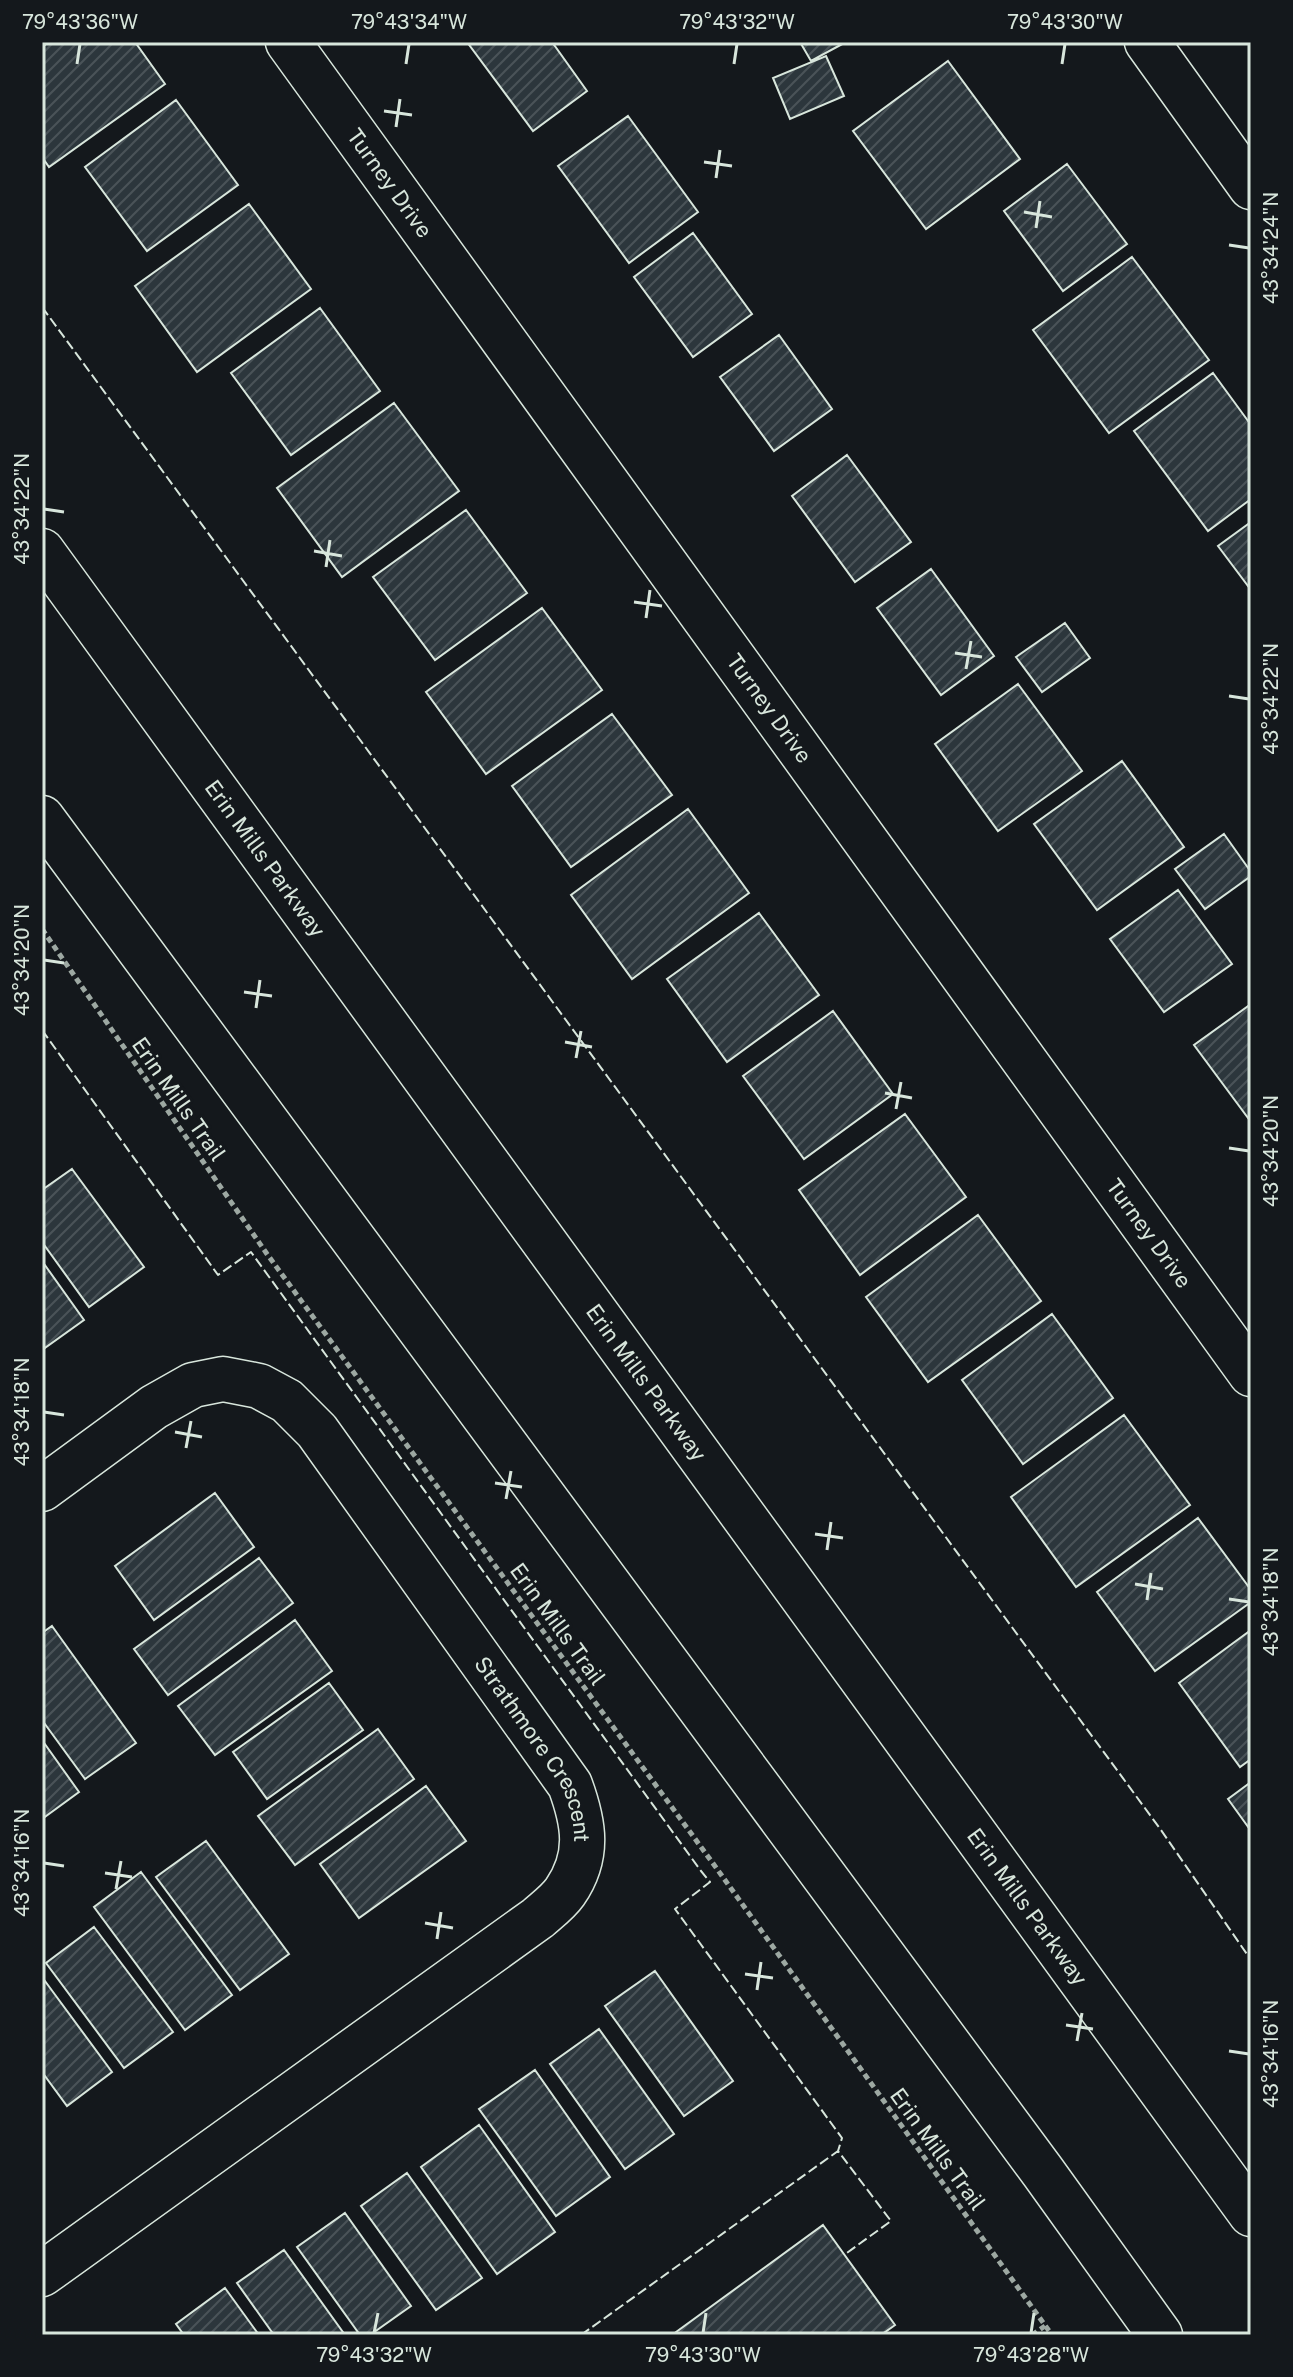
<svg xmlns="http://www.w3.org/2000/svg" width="1293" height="2377" viewBox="0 0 1293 2377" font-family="'Public Sans',sans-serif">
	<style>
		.building { fill: url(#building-hatch); stroke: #d8e6dc; stroke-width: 2 }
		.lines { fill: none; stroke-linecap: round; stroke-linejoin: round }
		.minor-casing { stroke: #d8e6dc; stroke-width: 47 }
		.primary-casing { stroke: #d8e6dc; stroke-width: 47 }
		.path { stroke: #9da8a2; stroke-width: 5; stroke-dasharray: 6 4; stroke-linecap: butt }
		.minor { stroke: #14181c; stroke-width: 44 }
		.primary { stroke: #14181c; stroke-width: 44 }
		.fence { stroke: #d8e6dc; stroke-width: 2; stroke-dasharray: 10 4; stroke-linecap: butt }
		.ticks { fill: none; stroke: #d8e6dc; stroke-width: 3 }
		.labels { text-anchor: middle; stroke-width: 6; stroke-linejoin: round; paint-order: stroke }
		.street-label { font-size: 22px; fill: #d8e6dc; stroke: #14181c }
		.neatline { fill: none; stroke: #d8e6dc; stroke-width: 3 }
		.ticks-label { font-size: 20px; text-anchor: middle; fill: #d8e6dc }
	</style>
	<defs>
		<pattern id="building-hatch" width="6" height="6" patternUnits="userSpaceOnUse" patternTransform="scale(2)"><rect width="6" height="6" fill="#2c363c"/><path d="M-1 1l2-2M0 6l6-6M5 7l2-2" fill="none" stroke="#4a5358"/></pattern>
	</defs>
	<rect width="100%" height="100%" fill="#14181c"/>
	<!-- building -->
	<path class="building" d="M49 42H135L165 84 49 167 42 157V47Z
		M467 42H552L587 91 533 131Z
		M800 42H846L811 61Z
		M826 56 844 96 790 119 773 78Z
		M948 61 1020 159 926 229 853 131Z
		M176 100 238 185 147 251 85 167Z
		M628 116 698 212 629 263 558 166Z
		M1067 164 1127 244 1063 291 1004 211Z
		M249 204 311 289 197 372 135 286Z
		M693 233 752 314 693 357 634 277Z
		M1132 257 1209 360 1109 433 1033 330Z
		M320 308 380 391 291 455 231 373Z
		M779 335 832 409 774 451 720 377Z
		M1213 373 1251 425V499L1208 531 1134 431Z
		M394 403 459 491 342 577 277 488Z
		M847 455 911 542 855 582 792 496Z
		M466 510 527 593 435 660 373 577Z
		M1251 522V590L1218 546Z
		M931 569 994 656 941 695 877 608Z
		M542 608 602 690 486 774 426 692Z
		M1065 623 1090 658 1042 692 1016 657Z
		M1018 684 1082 771 998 831 935 744Z
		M612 714 672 795 571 867 512 786Z
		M1122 761 1184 847 1097 910 1034 824Z
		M688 809 749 893 632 979 571 895Z
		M1224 834 1251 872V876L1205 909 1175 869Z
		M1178 890 1232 964 1164 1012 1110 939Z
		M759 913 819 995 727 1062 667 979Z
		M1251 1004V1122L1194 1045Z
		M833 1011 893 1094 804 1159 743 1076Z
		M905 1114 966 1197 860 1275 799 1190Z
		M72 1169 144 1267 89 1307 42 1242V1190Z
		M978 1215 1041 1301 928 1382 866 1297Z
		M42 1261 84 1320 42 1350Z
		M1052 1314 1113 1398 1023 1464 962 1380Z
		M1124 1415 1190 1505 1076 1587 1011 1497Z
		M215 1493 254 1547 154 1620 115 1566Z
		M1198 1518 1251 1590V1602L1155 1671 1097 1592Z
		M259 1558 293 1603 168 1695 134 1649Z
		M295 1620 332 1671 215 1755 178 1706Z
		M52 1626 136 1743 85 1779 42 1720V1633Z
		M1251 1630V1759L1240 1767 1179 1683Z
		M329 1683 363 1730 267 1799 233 1752Z
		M378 1729 414 1779 295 1865 258 1816Z
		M42 1740 79 1792 42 1819Z
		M1251 1782V1831L1228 1799Z
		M426 1786 466 1841 359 1918 320 1864Z
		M206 1841 289 1954 240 1990 156 1877Z
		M141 1872 232 1995 185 2030 94 1907Z
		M94 1927 173 2032 124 2068 46 1963Z
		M655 1971 733 2081 684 2116 605 2006Z
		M42 1977 112 2072 67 2106 42 2072Z
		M599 2029 674 2134 625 2169 550 2064Z
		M535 2070 610 2177 556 2216 479 2109Z
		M479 2125 555 2232 497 2274 421 2167Z
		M407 2173 482 2278 436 2310 361 2206Z
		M345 2213 411 2306 370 2335H360L297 2247Z
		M823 2225 895 2325 881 2335H672Z
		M284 2250 345 2335H274L237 2283Z
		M225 2288 259 2335H184L176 2324Z"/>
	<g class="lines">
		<!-- minor casing -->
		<g class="minor-casing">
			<g id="minor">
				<path id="s1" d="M288 42 1251 1374"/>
				<path d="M1147 42 1251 187"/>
				<path id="s2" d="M42 1489 154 1407 193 1385 223 1379 259 1386 287 1401 317 1431 570 1785C584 1823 590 1856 565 1892 558 1902 547 1910 538 1918L42 2274"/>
			</g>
		</g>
		<!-- primary casing -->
		<g class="primary-casing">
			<g id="primary">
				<path id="s3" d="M42 551 1251 2214"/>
				<path d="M42 818 1043 2172 1160 2335"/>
			</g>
		</g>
		<!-- path -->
		<path class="path" d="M42 929 267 1254 712 1862 1052 2335
			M1032 2335 1045 2326"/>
		<!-- minor -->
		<use href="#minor" class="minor"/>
		<!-- primary -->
		<use href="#primary" class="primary"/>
		<!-- fence -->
		<path class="fence" d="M42 307 1161 1830 1251 1960
			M42 1030 218 1275 251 1252 701 1871 710 1882 675 1909 842 2138 838 2151
			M581 2335 838 2151 891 2221 844 2255"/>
	</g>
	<!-- ticks -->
	<path class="ticks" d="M77 64 80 44M406 64 409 44M734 64 737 44M1062 64 1065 44M384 111 412 115M396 127 400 99M704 162 732 166M716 178 720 150M1024 212 1052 217M1036 228 1040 201M1229 245 1249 248M44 509 64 512M314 551 342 556M326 567 330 540M634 602 662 606M646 618 650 590M955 653 982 657M966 669 971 641M1229 696 1249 699M44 960 64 963M244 992 272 996M256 1008 260 980M565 1042 592 1047M576 1058 581 1031M885 1093 912 1098M896 1109 901 1082M1229 1148 1249 1151M44 1412 64 1415M175 1432 202 1437M186 1448 191 1421M495 1483 522 1487M506 1499 511 1471M815 1534 843 1538M827 1550 831 1522M1135 1584 1163 1589M1229 1599 1249 1602M1147 1600 1151 1573M44 1863 64 1866M105 1873 132 1877M116 1889 121 1861M425 1923 453 1928M437 1939 441 1912M745 1974 773 1978M757 1990 761 1962M1066 2025 1093 2029M1077 2041 1082 2013M1229 2051 1249 2054M374 2333 378 2313M703 2333 706 2313M1031 2333 1034 2313"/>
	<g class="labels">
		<!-- street labels -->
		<g class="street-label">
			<text dy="8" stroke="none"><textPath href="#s1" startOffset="174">Turney Drive</textPath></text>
			<text dy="8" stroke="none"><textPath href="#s1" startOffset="822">Turney Drive</textPath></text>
			<text dy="8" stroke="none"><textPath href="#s3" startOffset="380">Erin Mills Parkway</textPath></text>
			<text transform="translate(179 1099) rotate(55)" y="8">Erin Mills Trail</text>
			<text dy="8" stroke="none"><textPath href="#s1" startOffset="1470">Turney Drive</textPath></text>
			<text dy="8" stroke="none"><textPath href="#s3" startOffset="1028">Erin Mills Parkway</textPath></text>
			<text transform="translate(558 1624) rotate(54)" y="8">Erin Mills Trail</text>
			<text dy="8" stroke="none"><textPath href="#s2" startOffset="712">Strathmore Crescent</textPath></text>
			<text dy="8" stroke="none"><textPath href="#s3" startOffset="1676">Erin Mills Parkway</textPath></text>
			<text transform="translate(938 2149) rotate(54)" y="8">Erin Mills Trail</text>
		</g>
	</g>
	<!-- border -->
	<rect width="1293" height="2377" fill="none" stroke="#14181c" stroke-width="88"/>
	<rect x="44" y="44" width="1205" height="2289" class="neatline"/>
	<g class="ticks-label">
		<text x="80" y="29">79°43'36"W</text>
		<text x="409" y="29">79°43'34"W</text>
		<text x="737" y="29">79°43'32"W</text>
		<text x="1065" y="29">79°43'30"W</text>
		<text transform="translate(1271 248) rotate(-90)" y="7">43°34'24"N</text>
		<text transform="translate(22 509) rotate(-90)" y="7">43°34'22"N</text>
		<text transform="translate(1271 699) rotate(-90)" y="7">43°34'22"N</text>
		<text transform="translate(22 960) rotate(-90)" y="7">43°34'20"N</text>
		<text transform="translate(1271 1151) rotate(-90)" y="7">43°34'20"N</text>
		<text transform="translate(22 1412) rotate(-90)" y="7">43°34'18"N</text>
		<text transform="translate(1271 1602) rotate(-90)" y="7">43°34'18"N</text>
		<text transform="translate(22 1863) rotate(-90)" y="7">43°34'16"N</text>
		<text transform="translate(1271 2054) rotate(-90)" y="7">43°34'16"N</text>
		<text x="374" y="2362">79°43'32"W</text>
		<text x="703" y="2362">79°43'30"W</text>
		<text x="1031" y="2362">79°43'28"W</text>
	</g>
</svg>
